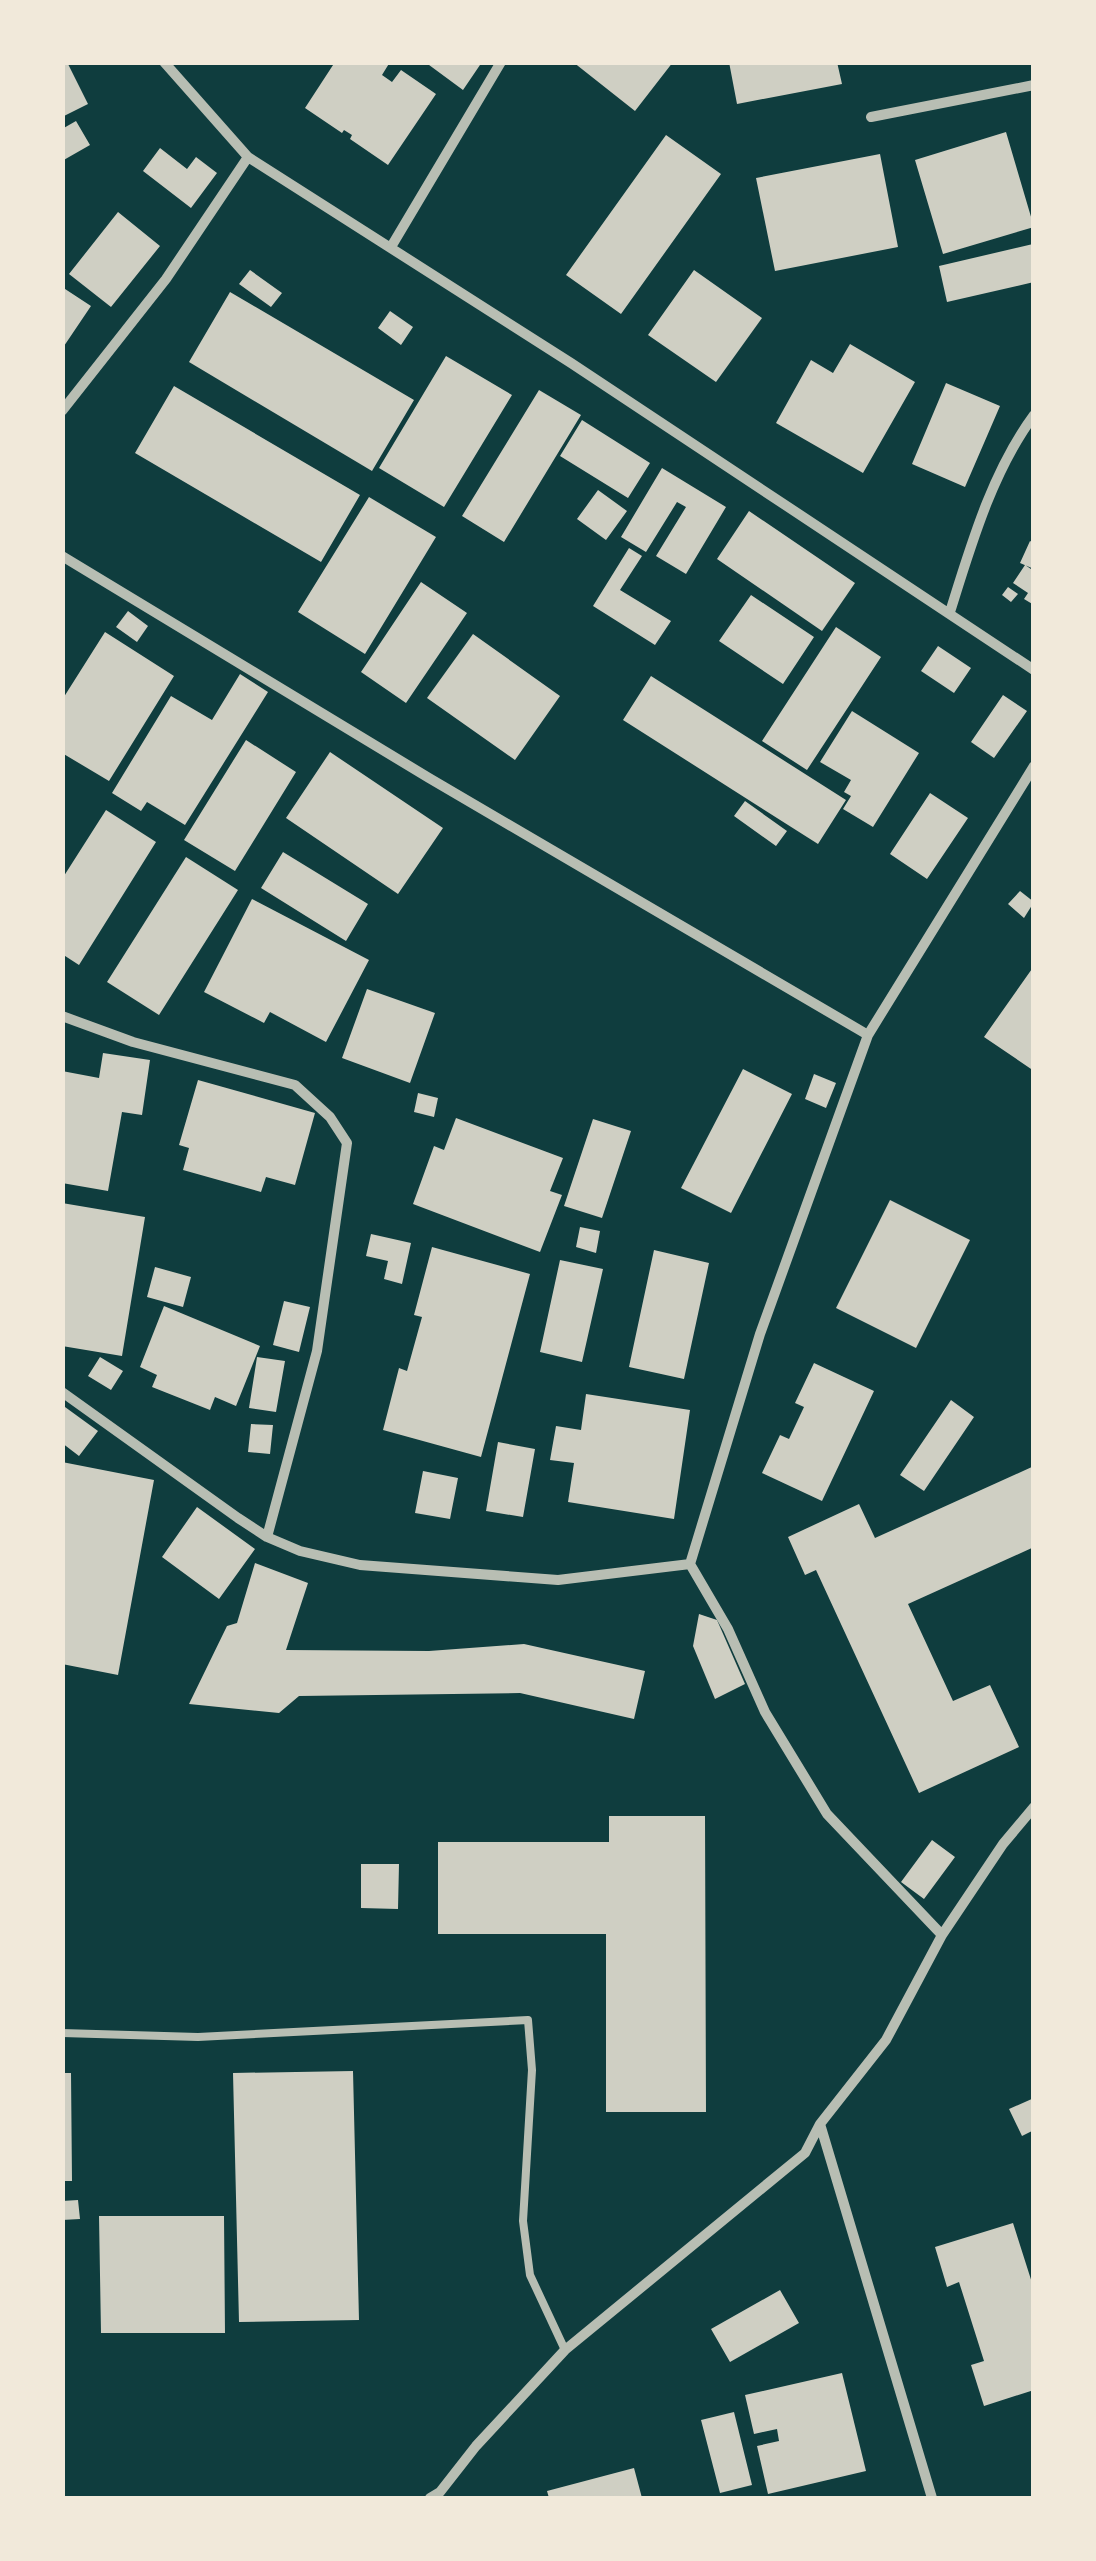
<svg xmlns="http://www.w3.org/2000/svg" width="1096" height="2561" viewBox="0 0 1096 2561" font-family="'Public Sans',sans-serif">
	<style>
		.building { fill: #cfcfc3 }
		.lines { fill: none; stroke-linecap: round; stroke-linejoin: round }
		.service { stroke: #b8beb3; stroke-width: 8 }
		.minor { stroke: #b8beb3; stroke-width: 10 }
	</style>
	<rect width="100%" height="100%" fill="#0f3d3e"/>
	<!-- building -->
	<path class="building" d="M62 62H67L88 104 62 117Z
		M335 62H390L382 75 392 82 401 70 436 94 388 165 350 139 352 135 344 130 342 133 305 108Z
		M425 62H482L463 90Z
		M573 62H673L635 111Z
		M729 62H837L842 84 737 104Z
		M76 121 90 145 62 161V129Z
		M1006 132 1034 227 943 254 915 160Z
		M666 135 721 174 621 314 566 275Z
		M160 148 187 169 196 157 217 173 191 208 143 171Z
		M880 154 898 247 775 271 756 178Z
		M118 212 160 246 111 307 69 274Z
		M1033 244 1034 282 947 302 939 266Z
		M250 270 282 293 271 307 239 284Z
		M694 270 762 318 716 382 648 335Z
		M62 287 91 306 62 349Z
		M230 292 414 400 372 471 189 362Z
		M390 311 413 327 401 345 378 328Z
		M850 344 915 382 863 473 776 423 811 360 833 373Z
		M446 356 512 395 444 507 379 468Z
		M946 383 1000 406 965 487 912 464Z
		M174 386 360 495 321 562 135 453Z
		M539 390 581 415 504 542 462 516Z
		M582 420 650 463 628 498 560 456Z
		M662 468 726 507 686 574 656 556 686 507 677 502 646 552 621 537Z
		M598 490 627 511 606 540 577 519Z
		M369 497 436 537 365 654 298 612Z
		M749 511 855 583 822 631 717 559Z
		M1030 541 1034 543V569L1020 563Z
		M629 548 642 556 620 590 671 621 655 645 593 606Z
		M1025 565 1034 571V605L1024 599 1028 593 1013 583Z
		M421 582 467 613 406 703 361 672Z
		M1008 587 1018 594 1011 602 1002 595Z
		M751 595 814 637 783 684 719 641Z
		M128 611 148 626 137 642 116 627Z
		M836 627 881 657 807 770 762 741Z
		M105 632 174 676 109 781 62 753V700Z
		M473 634 560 696 515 760 427 698Z
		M938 646 971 668 954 693 921 671Z
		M240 674 268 692 185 825 147 802 141 811 112 793 171 696 212 720Z
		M651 676 846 800 818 844 623 720Z
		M1003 695 1027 711 994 758 971 742Z
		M852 711 919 753 873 827 843 809 851 796 844 792 851 780 820 762Z
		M246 740 296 772 235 871 184 840Z
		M330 752 443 828 398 894 286 818Z
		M930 793 968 818 927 879 890 854Z
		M745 801 787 831 776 846 734 816Z
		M106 810 156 842 79 965 62 954V879Z
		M283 852 368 904 346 941 261 888Z
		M186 857 238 890 159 1015 107 982Z
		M1020 891 1034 902 1024 918 1008 904Z
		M252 899 369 960 326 1042 270 1012 264 1023 204 992Z
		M1034 966V1071L984 1037Z
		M367 989 435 1013 410 1083 342 1058Z
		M103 1053 150 1060 142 1115 122 1112 108 1191 62 1183V1071L99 1078Z
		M743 1069 792 1094 731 1213 681 1188Z
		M814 1074 836 1083 826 1108 805 1099Z
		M198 1080 315 1113 295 1185 266 1177 261 1192 183 1170 189 1148 179 1145Z
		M418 1093 438 1098 434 1117 414 1112Z
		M456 1118 563 1158 550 1191 562 1195 540 1252 413 1204 434 1146 444 1150Z
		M593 1119 631 1131 602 1218 564 1206Z
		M890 1200 970 1240 916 1348 836 1308Z
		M62 1203 145 1217 122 1356 62 1346Z
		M580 1227 600 1231 596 1253 576 1247Z
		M371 1234 411 1243 402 1284 384 1279 388 1261 366 1256Z
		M432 1247 530 1274 481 1457 383 1430 399 1368 407 1371 422 1317 414 1315Z
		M654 1250 709 1263 684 1379 629 1367Z
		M560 1260 603 1269 582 1362 540 1352Z
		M155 1267 191 1277 183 1307 147 1297Z
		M284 1301 310 1307 299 1352 273 1345Z
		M164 1306 260 1346 236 1406 215 1397 210 1410 152 1387 157 1375 140 1367Z
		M100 1357 123 1371 111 1390 88 1376Z
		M257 1357 285 1361 276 1412 249 1408Z
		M814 1363 874 1391 822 1501 762 1473 780 1435 789 1439 804 1407 795 1403Z
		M586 1394 690 1410 674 1519 568 1502 574 1463 550 1460 556 1426 581 1430Z
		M951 1400 974 1417 924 1491 900 1475Z
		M65 1407 98 1431 79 1456 62 1443Z
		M251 1424 273 1425 270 1454 248 1452Z
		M498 1442 535 1449 523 1517 486 1511Z
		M62 1462 154 1480 118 1675 62 1664Z
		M1034 1466V1547L908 1604 953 1701 990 1685 1019 1747 919 1793 816 1570 805 1575 788 1537 859 1504 875 1538Z
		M423 1471 458 1478 450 1519 415 1513Z
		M197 1507 255 1549 219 1599 162 1557Z
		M255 1563 308 1583 286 1650 429 1651 524 1644 645 1671 634 1719 520 1693 299 1696 279 1713 189 1704 227 1626 237 1623Z
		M699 1614 717 1620 745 1684 715 1699 693 1646Z
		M609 1816H705L706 2112H606V1934H438V1842H609Z
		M932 1840 955 1857 924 1899 901 1882Z
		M361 1864H399L398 1909 361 1908Z
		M353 2071 359 2320 239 2322 233 2073Z
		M62 2073H71L72 2181H62Z
		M1034 2098V2130L1022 2136 1009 2109Z
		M78 2200 80 2219 62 2220V2201Z
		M99 2216H224L225 2333H101Z
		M1013 2223 1034 2289V2390L984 2406 971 2365 984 2361 959 2282 947 2287 935 2247Z
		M780 2290 799 2323 730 2362 711 2329Z
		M842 2373 866 2471 768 2494 757 2446 779 2441 777 2429 754 2434 745 2395Z
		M734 2412 752 2485 720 2493 701 2420Z
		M634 2468 642 2498H549L547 2491Z"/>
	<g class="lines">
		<!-- service -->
		<path class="service" d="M62 2033 198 2037 528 2020 532 2070 523 2221 530 2275 565 2350"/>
		<!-- minor -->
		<path class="minor" d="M164 62 248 157 571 363 1034 670
			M871 117 1034 85
			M391 247 501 62
			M62 411 166 279 248 157
			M62 556 429 778 868 1035
			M950 612C971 545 992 472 1034 415
			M62 1016 133 1042 295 1085 330 1117 347 1143 317 1351 267 1537
			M62 1392 238 1518 267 1537 300 1551 360 1565 558 1580 690 1564
			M942 1935 827 1814 765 1712 728 1629 690 1564 760 1334 868 1035 1034 766
			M820 2124 932 2498
			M430 2498 440 2492 476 2446 565 2350 805 2153 820 2124 886 2040 942 1935 1003 1844 1034 1807"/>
	</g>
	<!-- border -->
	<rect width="1096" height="2561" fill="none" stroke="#f1e9da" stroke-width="130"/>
</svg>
